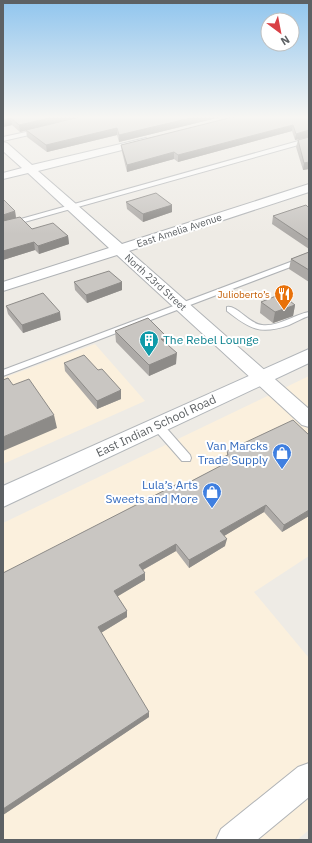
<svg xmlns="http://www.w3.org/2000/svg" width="312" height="843" viewBox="0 0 312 843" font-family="'IBM Plex Sans',sans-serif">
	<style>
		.commercial { fill: #fbf0dd }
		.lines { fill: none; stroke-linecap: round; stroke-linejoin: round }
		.service-casing { stroke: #b0b3b6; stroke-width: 2 }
		.minor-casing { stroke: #b0b3b6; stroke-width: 2 }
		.secondary-casing { stroke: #b1b5b9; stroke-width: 2 }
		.service { fill: #fff; fill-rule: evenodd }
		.minor { fill: #fff; fill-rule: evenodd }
		.secondary { fill: #fff; fill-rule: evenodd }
		.wall { fill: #adaaa7 }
		.shaded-wall { fill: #8d8b88 }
		.building { fill: #c9c6c2; stroke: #8d8b88 }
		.labels { text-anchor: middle; stroke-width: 4; stroke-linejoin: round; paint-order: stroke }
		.far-street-label { font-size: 10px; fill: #5d6164; stroke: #fff }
		.far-food-label { font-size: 10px; fill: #c56008; stroke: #fff; text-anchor: end }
		.culture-label { font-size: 12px; fill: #0d838f; stroke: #fff; text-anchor: start }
		.street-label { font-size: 12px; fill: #5d6164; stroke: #fff }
		.shop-label { font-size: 12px; fill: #366cbe; stroke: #fff; text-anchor: end }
	</style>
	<rect width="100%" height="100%" fill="#eeebe5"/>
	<!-- commercial -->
	<path class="commercial" d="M95 344 145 401 3 464V378Z
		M309 376V556L254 592 309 658V830L297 840H3V523Z"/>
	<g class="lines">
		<!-- service casing -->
		<g class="service-casing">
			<path id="service" d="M40 129 43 131 42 132 3 141V137Z
				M309 138V142L3 228V224Z
				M309 255V260L3 376V370Z
				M227 307C237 305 249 324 262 325 278 327 293 315 309 312V316C302 318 296 322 289 325 260 335 250 329 227 311Z
				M157 421 161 422 190 455 191 458 190 461H182L153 428 152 425 153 422Z"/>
		</g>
		<!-- minor casing -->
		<g class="minor-casing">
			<path id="minor" d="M146 138 151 141 150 143 38 171 122 244 309 184V192L129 251 309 409V427L302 425 117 255 3 291V282L109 248 28 173 3 179V173L22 168 3 151V142L7 143 32 165Z
				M309 763V797L257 840H216L221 829 298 767Z"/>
		</g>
		<!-- secondary casing -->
		<g class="secondary-casing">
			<path id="secondary" d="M309 349V363L3 507V486Z"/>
		</g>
		<!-- service -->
		<use href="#service" class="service"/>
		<!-- minor -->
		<use href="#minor" class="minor"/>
		<!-- secondary -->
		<use href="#secondary" class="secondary"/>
	</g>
	<!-- wall -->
	<path class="wall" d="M3 116H225L119 142 117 135 47 152 27 137 26 130 20 132 12 125 3 127Z
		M309 116V137L295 140 292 131 178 162 174 159 127 172 122 152 121 145Z
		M298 140 309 169 303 170 296 147Z
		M3 199 15 211 16 218 32 229 68 236 69 244 39 254 35 250 3 260Z
		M126 202 172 205V212L143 222 127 209Z
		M309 206V249L272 224 273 216Z
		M309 252V282L289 269 291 259Z
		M74 282H122V290L87 303 75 290Z
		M261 302 295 305 293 316 273 323 260 313Z
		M6 306 61 320 23 333 8 314Z
		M115 331 166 336V343L176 364 149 376 116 342Z
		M64 363 98 370 121 390V399L97 409 65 371Z
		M309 435V516L282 532 264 512 224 536 225 546 189 568 176 551 143 570 145 580 117 596 127 611V617L101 633 149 717 3 815V573L182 486 221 466 222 458 227 455V451Z"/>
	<!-- shaded-wall -->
	<path class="shaded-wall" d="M58 116H88L20 132 19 125Z
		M199 116H225L119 142V135Z
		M11 118 12 125 3 127V120Z
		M293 125 292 131 178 162V155Z
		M117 128V135L47 152 46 145Z
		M309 130V137L295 140 296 134Z
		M174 152V159L127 172V165Z
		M309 162V169L303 170 304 163Z
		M172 205V212L143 222V214Z
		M15 211 16 219 3 223V215Z
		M68 236 69 244 39 254 38 246Z
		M34 242 35 250 3 260V251Z
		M122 282V290L87 303 86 295Z
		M295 305 293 316 273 323 275 312Z
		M60 312 61 320 23 333 22 325Z
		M166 336V347L161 339Z
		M177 353 176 364 149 376V365Z
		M121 390V399L97 409V401Z
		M54 415 57 428 3 451V437Z
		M266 505 264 512 219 539 220 531Z
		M309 510V516L282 532 284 525Z
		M227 539 225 546 189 568V560Z
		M176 544V551L139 572V565Z
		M145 573V580L115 598 114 591Z
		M127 611V617L99 634 98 627Z
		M149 712V717L3 815V809Z"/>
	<!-- building -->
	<path class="building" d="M3 116H58L19 125 11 118 3 120Z
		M84 116H199L119 135 117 128 46 145 26 130Z
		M237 116H309V130L296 134 293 125 178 155 174 152 127 165 121 145Z
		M309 137V162L304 163 298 140Z
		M156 193 172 205 143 214 126 202Z
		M3 199 15 211 3 215Z
		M306 205 308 207 309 206V240L273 216Z
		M20 217 32 229 53 223 68 236 38 246 34 242 3 251V221Z
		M309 252V270L291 259Z
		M109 271 122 282 86 295 74 282Z
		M43 293 60 312 22 325 6 306Z
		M281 294 295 305 275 312 261 302Z
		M148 318 166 336 161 339 177 353 149 365 115 331Z
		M84 355 98 370 102 369 121 390 97 401 64 363Z
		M8 378 13 385 29 379 54 415 3 437V380Z
		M293 420 309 435V510L284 525 266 505 220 531 227 539 189 560 176 544 139 565 145 573 114 591 127 611 98 627 149 712 3 809V573L179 483 182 486 226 463 222 458 228 455 227 451Z"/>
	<!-- sky -->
	<linearGradient id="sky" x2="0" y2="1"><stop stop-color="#90c5ee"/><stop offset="0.5" stop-color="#f7f6f3"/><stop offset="1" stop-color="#f7f6f3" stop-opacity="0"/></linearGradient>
	<rect width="312" height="234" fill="url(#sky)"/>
	<!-- icons -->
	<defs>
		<g id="restaurant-pin" transform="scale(1)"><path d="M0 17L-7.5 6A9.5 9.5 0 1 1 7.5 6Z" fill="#e8710a" stroke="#fff"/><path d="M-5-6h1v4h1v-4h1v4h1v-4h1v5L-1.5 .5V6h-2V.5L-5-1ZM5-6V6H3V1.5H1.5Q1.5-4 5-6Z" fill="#fff"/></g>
		<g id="building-pin" transform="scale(1)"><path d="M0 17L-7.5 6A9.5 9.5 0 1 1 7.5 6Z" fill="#0f9aa8" stroke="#fff"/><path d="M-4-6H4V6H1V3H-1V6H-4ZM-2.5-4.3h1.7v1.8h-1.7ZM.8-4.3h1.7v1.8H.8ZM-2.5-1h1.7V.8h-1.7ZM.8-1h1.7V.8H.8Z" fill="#fff"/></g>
		<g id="shop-pin" transform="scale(1)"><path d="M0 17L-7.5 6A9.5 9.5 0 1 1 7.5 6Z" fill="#3f7fe0" stroke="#fff"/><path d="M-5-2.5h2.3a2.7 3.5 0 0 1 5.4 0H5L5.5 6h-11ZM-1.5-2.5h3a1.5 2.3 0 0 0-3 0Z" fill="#fff"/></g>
	</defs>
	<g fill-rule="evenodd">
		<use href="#restaurant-pin" x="284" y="294"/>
		<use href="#building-pin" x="149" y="340"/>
		<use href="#shop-pin" x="282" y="453"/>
		<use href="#shop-pin" x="212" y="492"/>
	</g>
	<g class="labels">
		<!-- far-street labels -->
		<g class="far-street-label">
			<text transform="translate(179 230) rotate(-18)" y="4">East Amelia Avenue</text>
			<text transform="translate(156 282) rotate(42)" y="4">North 23rd Street</text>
		</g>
		<!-- far-food labels -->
		<g class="far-food-label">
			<text x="270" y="298">Julioberto’s</text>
		</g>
		<!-- culture labels -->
		<g class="culture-label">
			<text x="163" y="344">The Rebel Lounge</text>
		</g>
		<!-- street labels -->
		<g class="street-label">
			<text transform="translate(156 426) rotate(-25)" y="4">East Indian School Road</text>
		</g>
		<!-- shop labels -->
		<g class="shop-label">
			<text x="268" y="450">Van Marcks<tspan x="268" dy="14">Trade Supply</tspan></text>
			<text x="198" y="489">Lula’s Arts<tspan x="198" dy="14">Sweets and More</tspan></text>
		</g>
	</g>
	<!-- border -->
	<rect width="312" height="843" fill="none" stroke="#5d6164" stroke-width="8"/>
	<!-- north arrow -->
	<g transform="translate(280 32) rotate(148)"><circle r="19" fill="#ffffff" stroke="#bec0c1"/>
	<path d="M0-3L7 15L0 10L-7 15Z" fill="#d94046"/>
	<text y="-6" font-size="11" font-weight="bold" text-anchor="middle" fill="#5d6164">N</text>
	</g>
</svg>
